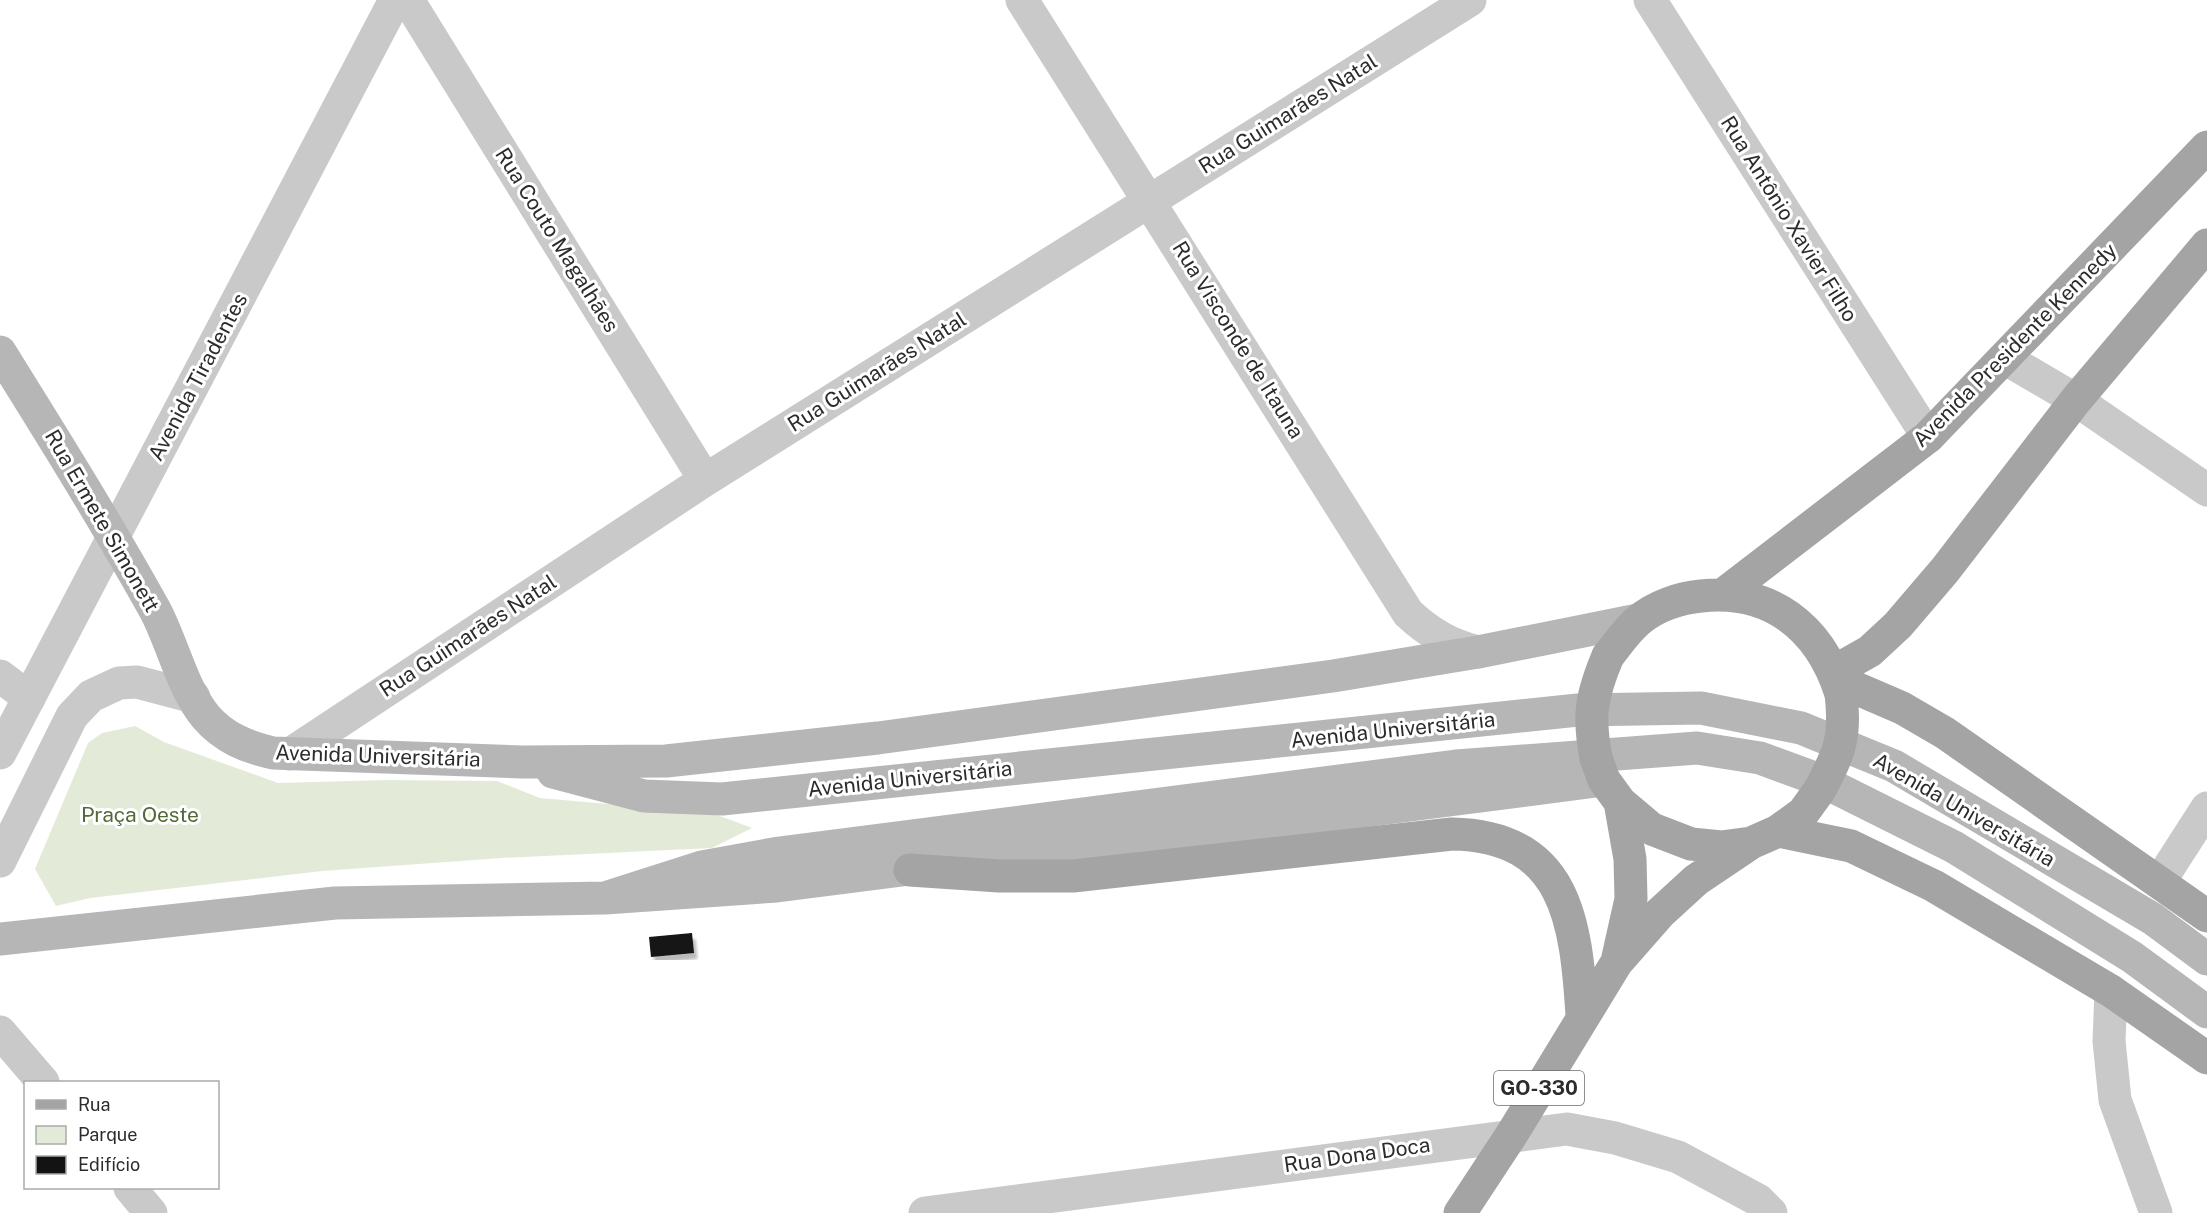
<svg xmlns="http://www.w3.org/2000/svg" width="2207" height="1213" viewBox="0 0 2207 1213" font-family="'Public Sans',sans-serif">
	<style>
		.green { fill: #e3ebd8 }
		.building { fill: #131313; filter: url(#shadow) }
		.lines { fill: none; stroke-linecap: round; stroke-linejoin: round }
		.minor { stroke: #c9c9c9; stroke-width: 33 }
		.tertiary { stroke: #c9c9c9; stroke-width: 33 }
		.secondary { stroke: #b6b6b6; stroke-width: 33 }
		.primary { stroke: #a4a4a4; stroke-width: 33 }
		.primary-bridge { stroke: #a4a4a4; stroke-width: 33 }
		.labels { text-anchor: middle; stroke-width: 6; stroke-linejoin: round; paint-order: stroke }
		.shield { fill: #fff; stroke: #6b6b6b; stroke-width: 1.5 }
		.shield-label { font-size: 20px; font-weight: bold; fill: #2c2c2c }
		.street-label { font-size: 21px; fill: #2c2c2c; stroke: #fff }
		.park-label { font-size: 21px; fill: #526a37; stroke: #fff }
	</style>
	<defs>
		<filter id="shadow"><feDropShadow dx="3.5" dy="6" stdDeviation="1.5" flood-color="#0004"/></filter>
	</defs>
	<rect width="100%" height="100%" fill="#fff"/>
	<!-- green -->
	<path class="green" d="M135 726 164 742 278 783 385 780 497 781 540 798 712 813 752 828 712 848 502 858 322 871 90 898 56 906 35 869 88 743 102 733Z"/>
	<!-- building -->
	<path class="building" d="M692 933 694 953 651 957 649 937Z"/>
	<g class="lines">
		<!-- minor -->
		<path class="minor" d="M408 0 705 480
			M1022 0 1408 613C1429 633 1450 645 1478 652
			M1650 0 1928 437
			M2006 359 2076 400 2207 490
			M0 676 29 698
			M290 754 705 480 1470 0
			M2160 881 2207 808
			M2111 991 2109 1041 2115 1100 2156 1213
			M925 1213 1567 1129 1615 1138 1678 1157 1758 1200 1771 1213"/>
		<!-- tertiary -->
		<path class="tertiary" d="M0 753 395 0
			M0 861 72 716 91 696 119 683 137 682 194 697
			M0 1032 43 1082
			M130 1188 151 1213"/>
		<!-- secondary -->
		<path class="secondary" d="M0 352C53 437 106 522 155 610 173 644 182 688 206 717 224 738 247 747 273 753L522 762 666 761 878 738 1333 676 1478 652 1638 620
			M553 772 644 796 722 799 1578 710 1701 708 1801 728 1894 766 2153 919 2207 959
			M605 898 702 867 779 853 1456 766 1697 748 1760 758 1820 780 1954 847 2132 957 2207 1012
			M0 939 335 903 605 898 777 886 1604 780"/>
		<!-- primary -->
		<path class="primary" d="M1725 593 1928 437 2207 147
			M1608 656C1617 645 1627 630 1638 621 1655 606 1680 598 1701 596 1770 588 1819 627 1840 691
			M1833 672 1870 651 1898 625 1945 570 2076 400 2207 245
			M1837 680 1902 708 1945 733 2207 916
			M1596 758 1604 780 1620 802 1652 829 1691 844 1721 847 1751 843 1778 831 1803 813 1819 791
			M1778 831 1851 846 1934 886 2111 991 2207 1058
			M910 870 999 876H1073L1452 834C1567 836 1576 922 1582 1015
			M1618 957 1631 899 1630 859 1620 802
			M1460 1213 1512 1134 1617 962 1660 913 1696 880 1751 843"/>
		<!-- primary-bridge -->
		<path class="primary-bridge" d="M1596 758C1588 716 1591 696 1608 656
			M1819 791C1840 752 1846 738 1841 693"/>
	</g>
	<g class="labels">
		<!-- shield labels -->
		<rect class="shield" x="1494" y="1071" width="90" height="34" rx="4.5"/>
		<g class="shield-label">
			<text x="1539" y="1095">GO-330</text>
		</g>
		<!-- street labels -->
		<g class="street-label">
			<text transform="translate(1288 114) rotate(-32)" y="7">Rua Guimarães Natal</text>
			<text transform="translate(1789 219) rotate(58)" y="7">Rua Antônio Xavier Filho</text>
			<text transform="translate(557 240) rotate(58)" y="7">Rua Couto Magalhães</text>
			<text transform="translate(1238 340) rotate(58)" y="7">Rua Visconde de Itauna</text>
			<text transform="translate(2015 345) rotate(-45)" y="7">Avenida Presidente Kennedy</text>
			<text transform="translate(877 372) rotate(-32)" y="7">Rua Guimarães Natal</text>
			<text transform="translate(198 377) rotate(-62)" y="7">Avenida Tiradentes</text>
			<text transform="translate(102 521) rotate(60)" y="7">Rua Ermete Simonett</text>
			<text transform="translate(468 636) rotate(-33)" y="7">Rua Guimarães Natal</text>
			<text transform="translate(1393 730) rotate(-6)" y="7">Avenida Universitária</text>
			<text transform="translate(378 756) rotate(2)" y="7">Avenida Universitária</text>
			<text transform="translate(910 779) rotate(-6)" y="7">Avenida Universitária</text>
			<text transform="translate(1964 810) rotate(30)" y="7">Avenida Universitária</text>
			<text transform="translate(1357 1155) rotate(-8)" y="7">Rua Dona Doca</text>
		</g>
		<!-- park labels -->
		<g class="park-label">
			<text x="140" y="822">Praça Oeste</text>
		</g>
	</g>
	<!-- legend -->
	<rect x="24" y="1081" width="195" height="108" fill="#ffffff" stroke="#ababab" stroke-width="1.5"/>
	<rect x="36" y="1100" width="30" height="9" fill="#a4a4a4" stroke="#ababab" stroke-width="1.5"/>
	<text x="78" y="1111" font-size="18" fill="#2c2c2c">Rua</text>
	<rect x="36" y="1126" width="30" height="18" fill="#e3ebd8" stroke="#ababab" stroke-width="1.5"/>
	<text x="78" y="1141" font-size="18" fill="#2c2c2c">Parque</text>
	<rect x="36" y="1156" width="30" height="18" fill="#131313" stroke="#ababab" stroke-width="1.5"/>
	<text x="78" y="1171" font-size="18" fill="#2c2c2c">Edifício</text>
</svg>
